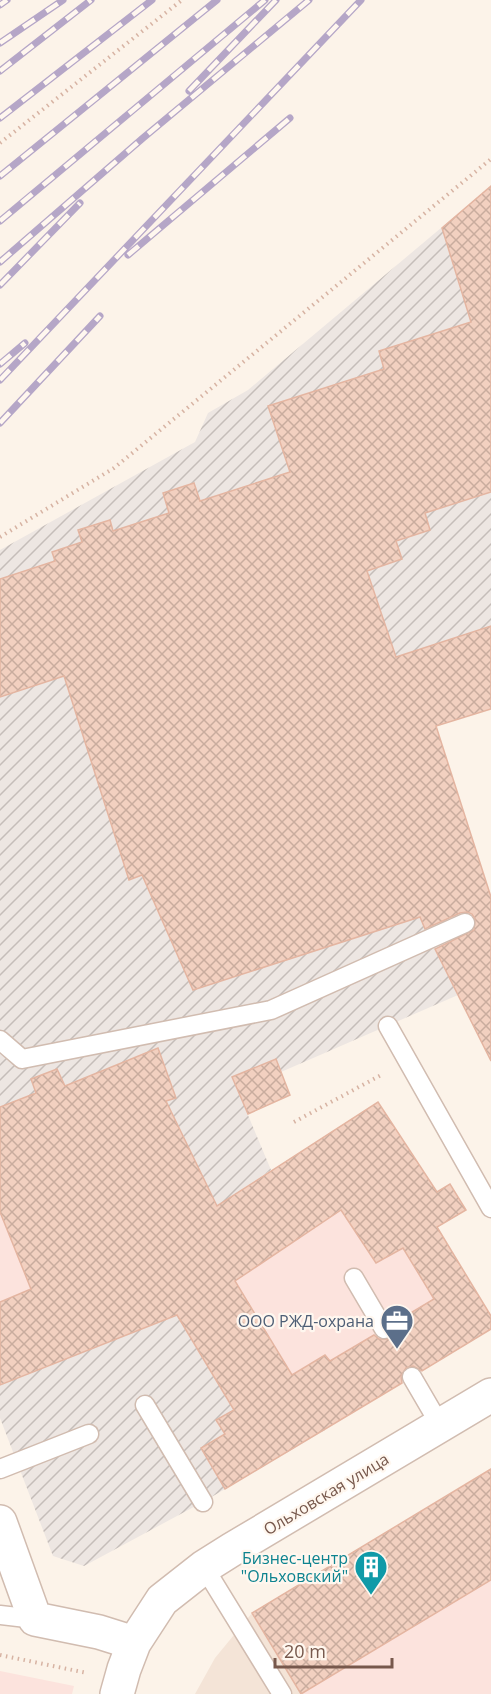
<svg xmlns="http://www.w3.org/2000/svg" width="491" height="1694" viewBox="0 0 491 1694" font-family="'Open Sans',sans-serif">
	<style>
		.residential { fill: #f4e4d7 }
		.commercial { fill: #fce3dd }
		.industrial { fill: url(#industrial-furrows) }
		.building { fill: url(#building-cross-hatch); stroke: #e4b5a1; stroke-width: 1.5; fill-rule: evenodd }
		.lines { fill: none; stroke-linecap: round; stroke-linejoin: round }
		.lane-casing { stroke: #d1bcb0; stroke-width: 21 }
		.street-casing { stroke: #d1bcb0; stroke-width: 36 }
		.path { stroke: #d7b3a3; stroke-width: 4; stroke-dasharray: 1.5 4.5; stroke-linecap: butt }
		.lane { stroke: #fff; stroke-width: 18 }
		.street { stroke: #fff; stroke-width: 33 }
		.rail-casing { stroke: #b5a6c7; stroke-width: 7 }
		.rail { stroke: #fff7ef; stroke-width: 4.5; stroke-dasharray: 14; stroke-linecap: butt }
		.labels { text-anchor: middle; stroke-width: 4.5; stroke-linejoin: round; paint-order: stroke }
		.service-label { font-size: 16px; fill: #4e5e75; stroke: #fff7ef; text-anchor: end }
		.street-label { font-size: 16px; fill: #77584c; stroke: #fff7ef }
		.culture-label { font-size: 16px; fill: #0d838f; stroke: #fff7ef; text-anchor: end }
	</style>
	<defs>
		<pattern id="industrial-furrows" width="10" height="10" patternUnits="userSpaceOnUse" patternTransform="scale(1.5)"><rect width="10" height="10" fill="#ede6e2"/><path d="M-1 1l2-2M0 10L10 0M9 11l2-2" fill="none" stroke="#c5bdb9"/></pattern>
		<pattern id="building-cross-hatch" width="8" height="8" patternUnits="userSpaceOnUse" patternTransform="scale(1.5)"><rect width="8" height="8" fill="#f2d0c0"/><path d="M0 0l8 8M0 8l8-8" fill="none" stroke="#c9ac9e"/></pattern>
	</defs>
	<rect width="100%" height="100%" fill="#fcf3e9"/>
	<!-- residential -->
	<path class="residential" d="M252 1613 301 1694H195L215 1658Z"/>
	<!-- commercial -->
	<path class="commercial" d="M57 1069 65 1086 176 1098 165 1101 216 1206 378 1102 437 1192 450 1184 466 1210 437 1227 491 1316V1329L325 1430 235 1281 177 1315 0 1385V1107L36 1093 31 1079Z
		M491 1580V1694H301Z
		M0 1671 74 1686 72 1694H0Z"/>
	<!-- industrial -->
	<path class="industrial" d="M491 186V626L405 664 455 898 488 887 491 899V934L440 959 458 995 281 1072 276 1059 232 1077 271 1170 216 1207 165 1101 175 1098 65 1086 57 1069 31 1079 36 1093 0 1107V550L195 442 208 413 248 390Z
		M235 1281 325 1430 203 1502 84 1566 53 1556 0 1418V1385L177 1315Z"/>
	<!-- building -->
	<path class="building" d="M491 186V492L425 513 430 530 396 541 402 559 367 571 396 657 491 626V709L436 726 491 897V1061L435 949 474 930 475 919 472 914 467 912 460 913 425 929 420 917 193 990 142 875 129 880 64 676 0 697V579L55 561 52 552 82 542 78 530 110 520 113 531 169 513 163 493 194 483 200 501 290 472 268 406 384 369 379 351 471 322 442 228Z
		M158 1048 176 1098 166 1101 217 1206 378 1102 437 1192 450 1184 466 1210 437 1227 491 1316V1329L422 1371 413 1366 406 1368 401 1376 402 1383 225 1489 201 1448 225 1434 216 1420 234 1410 177 1315 0 1385V1302L31 1289 0 1212V1107L36 1093 31 1079 57 1069 65 1086ZM341 1210 376 1263 403 1248 434 1299 394 1323V1334L389 1339H379L374 1335 330 1361 325 1355 292 1375 235 1281Z
		M276 1059 290 1095 248 1114 232 1077Z
		M491 1469V1580L301 1694 252 1613Z"/>
	<g class="lines">
		<!-- lane casing -->
		<g class="lane-casing">
			<path id="lane" d="M388 1026 491 1208
				M0 1040 22 1059 271 1010 465 923
				M354 1278 384 1329
				M412 1377 440 1425
				M145 1405 203 1502
				M0 1469 89 1434
				M204 1567 282 1694
				M0 1615 35 1619"/>
		</g>
		<!-- street casing -->
		<g class="street-casing">
			<path id="street" d="M0 1522 35 1619 99 1632 134 1643
				M117 1694 124 1669 134 1643 162 1600 204 1567 231 1550 491 1395"/>
		</g>
		<!-- path -->
		<path class="path" d="M0 143 182 0
			M0 537 114 468 491 159
			M294 1122 383 1074
			M0 1655 87 1673"/>
		<!-- lane -->
		<use href="#lane" class="lane"/>
		<!-- street -->
		<use href="#street" class="street"/>
		<!-- rail casing -->
		<g class="rail-casing">
			<path id="rail" d="M0 5 7 0
				M0 43 63 0
				M0 71 91 0
				M189 91 276 0
				M0 118 152 0
				M0 176 217 0
				M0 221 265 0
				M128 255 290 118
				M0 262 143 138 309 0
				M0 285 80 203
				M0 364 25 343
				M0 380 361 0
				M0 423 100 316"/>
		</g>
		<!-- rail -->
		<use href="#rail" class="rail"/>
	</g>
	<!-- icons -->
	<defs>
		<g id="office-pin" transform="scale(1.725)"><path d="M0 17L-7.5 6A9.5 9.5 0 1 1 7.5 6Z" fill="#5c6f8a" stroke="#fff7ef"/><path d="M-6-3h4V-5.5h4V-3h4V5H-6ZM-1-4.5V-3h2v-1.5ZM-6 0V1H6V0Z" fill="#fff"/></g>
		<g id="building-pin" transform="scale(1.725)"><path d="M0 17L-7.5 6A9.5 9.5 0 1 1 7.5 6Z" fill="#0f9aa8" stroke="#fff7ef"/><path d="M-4-6H4V6H1V3H-1V6H-4ZM-2.5-4.3h1.7v1.8h-1.7ZM.8-4.3h1.7v1.8H.8ZM-2.5-1h1.7V.8h-1.7ZM.8-1h1.7V.8H.8Z" fill="#fff"/></g>
	</defs>
	<g fill-rule="evenodd">
		<use href="#office-pin" x="397" y="1321"/>
		<use href="#building-pin" x="371" y="1567"/>
	</g>
	<g class="labels">
		<!-- service labels -->
		<g class="service-label">
			<text x="374" y="1327">ООО РЖД-охрана</text>
		</g>
		<!-- street labels -->
		<g class="street-label">
			<text transform="translate(326 1494) rotate(-31)" y="6">Ольховская улица</text>
		</g>
		<!-- culture labels -->
		<g class="culture-label">
			<text x="348" y="1564">Бизнес-центр<tspan x="348" dy="18">"Ольховский"</tspan></text>
		</g>
	</g>
	<!-- scale -->
	<path d="M275 1658v9h117v-9" fill="none" stroke="#77584c" stroke-width="3"/>
	<text x="284" y="1658" font-size="18" fill="#77584c" stroke="#fff7ef" stroke-width="4.5" paint-order="stroke">20 m</text>
</svg>
